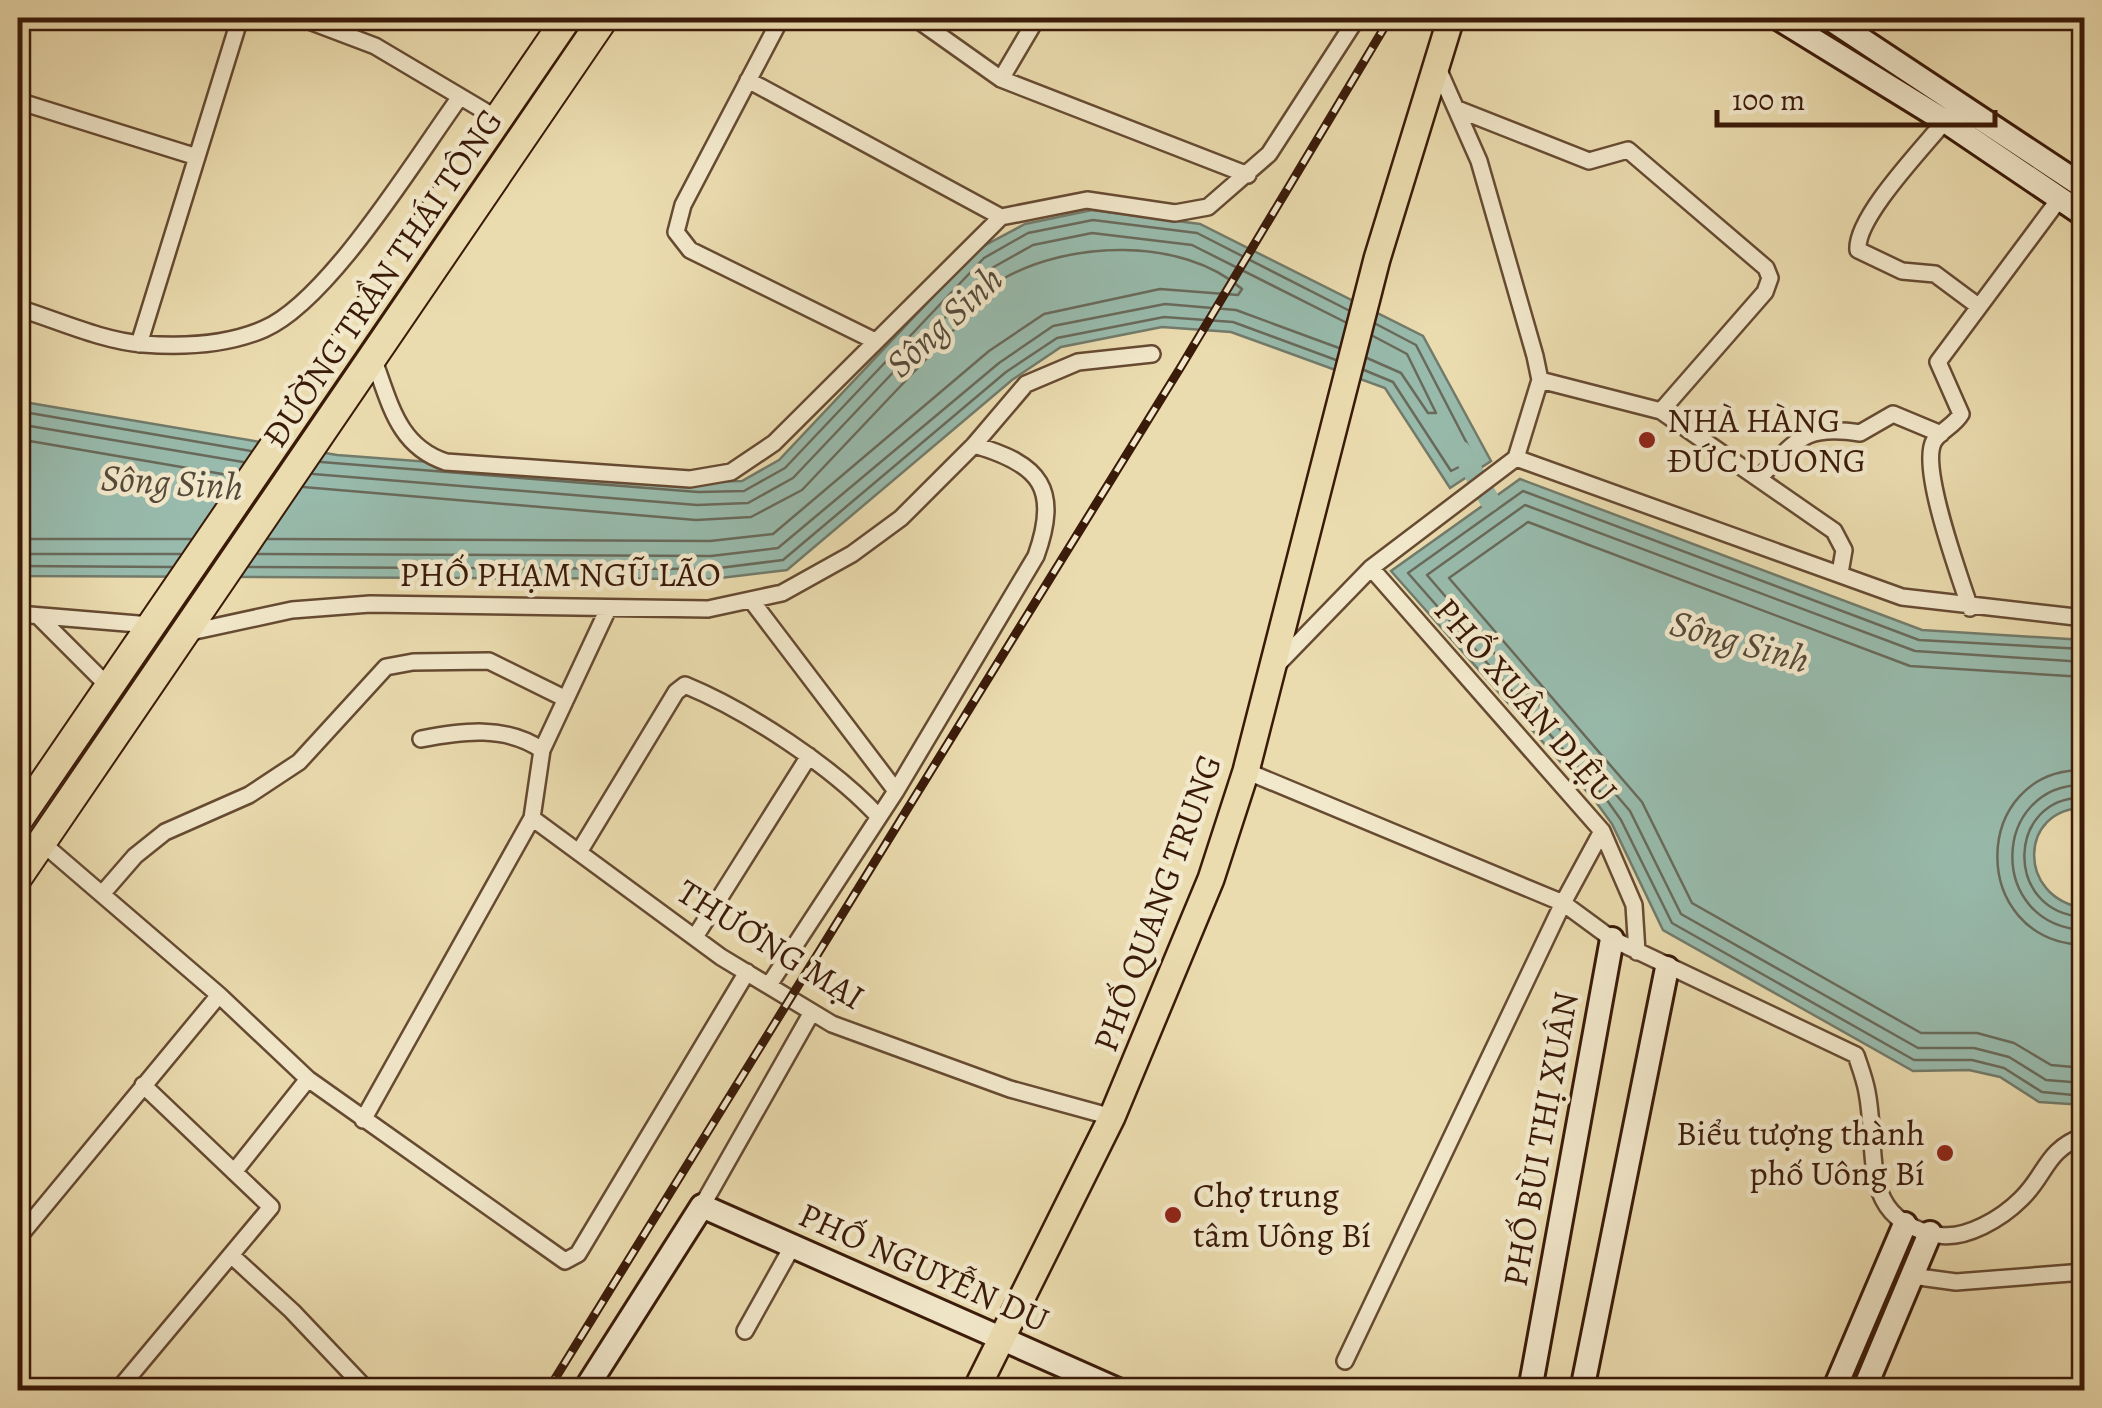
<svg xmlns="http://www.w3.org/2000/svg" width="2102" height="1408" viewBox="0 0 2102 1408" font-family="Alegreya,serif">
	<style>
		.water { fill: #98bbad; stroke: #727b6b; stroke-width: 2.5 }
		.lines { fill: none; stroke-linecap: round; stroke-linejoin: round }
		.shore { stroke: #696a5b; stroke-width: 2.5 }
		.canal { stroke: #98bbad; stroke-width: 20 }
		.street-casing { stroke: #664a32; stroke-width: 20 }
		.secondary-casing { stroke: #3a1a09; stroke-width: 28 }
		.primary-casing { stroke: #3a1a09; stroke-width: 30 }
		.highway-casing { stroke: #3a1a09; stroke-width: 32 }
		.street { stroke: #f2e8cb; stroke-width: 15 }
		.secondary { stroke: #f2e8cb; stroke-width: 22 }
		.primary { stroke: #ebdcaf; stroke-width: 25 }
		.highway { stroke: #ebdcaf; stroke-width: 28 }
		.rail-casing { stroke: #3a1a09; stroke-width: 9 }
		.rail { stroke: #f2e8cb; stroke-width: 5; stroke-dasharray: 15; stroke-linecap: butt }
		.poi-dot { fill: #8f2418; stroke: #f2e8cb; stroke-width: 4 }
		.labels { text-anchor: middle; stroke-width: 9; stroke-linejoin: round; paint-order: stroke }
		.street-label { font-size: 35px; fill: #3a1a09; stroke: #f2e8cb }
		.poi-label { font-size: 35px; fill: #3a1a09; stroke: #f2e8cb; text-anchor: start }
		.water-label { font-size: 38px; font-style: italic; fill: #564a3a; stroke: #f2e8cb }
	</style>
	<rect width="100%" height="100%" fill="#ebdcaf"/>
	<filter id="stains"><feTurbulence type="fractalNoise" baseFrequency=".002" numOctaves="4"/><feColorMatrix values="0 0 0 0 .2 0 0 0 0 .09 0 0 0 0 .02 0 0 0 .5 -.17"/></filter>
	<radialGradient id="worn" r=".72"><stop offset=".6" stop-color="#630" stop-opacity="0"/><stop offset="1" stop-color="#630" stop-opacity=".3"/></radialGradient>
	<!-- water -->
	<path class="water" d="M1092 210 1200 224 1423 336 1491 461 1450 488 1385 388 1231 332 1162 327 1061 347 1012 380 787 570 712 579 18 576V401L337 455 699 482 742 481 779 460 978 249 1025 224Z
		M1520 479 1922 630 2084 640V808C2019 808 2016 898 2084 908V1105L2039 1102 2000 1077 1969 1070 1913 1071 1663 930 1612 824 1596 802 1391 571Z"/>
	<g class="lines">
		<!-- shore -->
		<path class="shore" d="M1367 358 1401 373 1428 413H1436L1407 354 1373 336
			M1364 370 1393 382 1451 471 1475 459 1416 345 1376 324
			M18 411 251 451
			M18 424 243 462
			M18 439 234 476
			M321 462 698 492 744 491 785 468 984 258 1028 233 1093 220 1197 233 1348 310
			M313 474 697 505 748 503 793 478 992 268 1033 245 1092 233 1192 245 1345 322
			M18 539H191
			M268 539 710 541 773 534 989 351 1044 314 1160 289 1238 295 1242 289C1181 236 1067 241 1001 280L802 490 751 517 696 520 303 487
			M18 554H180
			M258 554 711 556 778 548 999 363 1053 326 1165 304 1236 310 1339 348
			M18 566 172 567
			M249 567 711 569 783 560 1006 372 1057 338 1164 317 1233 322 1336 360
			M2084 649 1919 640 1523 491 1408 573 1604 796 1621 820 1672 923 1914 1060H1972L2004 1068 2042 1092 2084 1096
			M2084 662 1915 651 1525 505 1427 575 1630 811 1681 914 1918 1048H1974L2009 1057 2046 1080 2084 1083
			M2084 677 1910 666 1528 522 1449 578 1642 802 1692 903 1921 1033H1977L2014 1043 2051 1065 2084 1068
			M2084 770C1970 769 1967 941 2084 945
			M2084 785C1991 784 1986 925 2084 930
			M2084 798C2007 795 2002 913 2084 917"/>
		<!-- canal -->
		<path class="canal" d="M1461 451 1490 501"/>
		<!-- street casing -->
		<g class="street-casing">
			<path id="street" d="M301 18 375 46 498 119
				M781 18 683 205 676 232 690 250 875 341
				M915 18 1001 79 1248 175
				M1437 66 1479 161 1535 356 1540 380 1516 458
				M1001 79 1037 18
				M748 80 1001 217
				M18 101 197 157
				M1460 110 1589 161 1628 150 1766 268 1770 278 1765 292 1661 411
				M1949 116C1927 144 1855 217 1858 250L1902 271 1935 274 1978 306
				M18 308C57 320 102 341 143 344 182 347 227 345 264 329 329 301 415 159 460 97
				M139 344 240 18
				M373 358C390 402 397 446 446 462L690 479 731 472 774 443 1001 217 1087 200 1175 213 1208 207 1269 154 1357 18
				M1540 380 1661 411 1834 531 1844 550 1840 573
				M1516 458 1902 597 2084 618
				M1759 478C1798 440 1803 424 1860 433L1893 414 1941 434
				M1371 568 1602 831 1634 905 1637 952
				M751 600 896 791
				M1970 608C1960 577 1919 467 1934 441 1941 430 1954 426 1961 414L1938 362 2060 198
				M18 614 150 625
				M38 616 108 686
				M186 633 292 610 370 604 708 609 782 593 852 554 901 518 974 445 1026 384 1078 362 1152 354
				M1274 668 1371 568 1516 458
				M421 739C462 731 506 725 542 750
				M1246 771 1563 903 1345 1361
				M532 818 721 957 832 1024 1010 1089 1112 1117
				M1602 831 1563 903 1612 939 1856 1055C1860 1067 1865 1080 1867 1092 1879 1153 1857 1220 1938 1235 1966 1240 2002 1218 2021 1199 2047 1174 2045 1150 2084 1136
				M579 852 676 692 685 685C748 711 833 767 879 817
				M102 894 135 856 165 832 249 795 299 762 386 667 413 662 489 661 566 699
				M695 937 809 756
				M769 985 896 791 1036 556C1060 489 1041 464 974 445
				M219 995 308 1079 565 1261 578 1254 747 972
				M363 1120 532 818 542 750 608 609
				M234 1172 308 1079
				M702 1206 812 1012
				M18 1238 219 995 41 842
				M231 1255 292 1311 367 1390
				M1912 1276 1956 1282 2084 1272
				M745 1331 792 1247
				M118 1390 271 1207 143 1085"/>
		</g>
		<!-- secondary casing -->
		<g class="secondary-casing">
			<path id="secondary" d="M1778 18 1945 121 2084 215
				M1829 18 2084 187
				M585 1390 702 1206 1118 1390
				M1530 1390 1612 939
				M1582 1390 1667 968
				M1834 1390 1905 1224
				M1864 1390 1930 1233"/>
		</g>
		<!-- primary casing -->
		<g class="primary-casing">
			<path id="primary" d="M976 1390 1112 1117 1211 879 1246 771 1377 259 1451 18"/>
		</g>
		<!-- highway casing -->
		<g class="highway-casing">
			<path id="highway" d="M18 820 567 18
				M18 877 604 18"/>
		</g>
		<!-- street -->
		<use href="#street" class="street"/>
		<!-- secondary -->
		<use href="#secondary" class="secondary"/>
		<!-- primary -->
		<use href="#primary" class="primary"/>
		<!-- highway -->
		<use href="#highway" class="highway"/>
		<!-- rail casing -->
		<g class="rail-casing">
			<path id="rail" d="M548 1390 1182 365 1390 18"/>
		</g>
		<!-- rail -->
		<use href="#rail" class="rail"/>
	</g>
	<!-- markers -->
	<g class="poi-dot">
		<circle cx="1647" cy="440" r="10"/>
		<circle cx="1945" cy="1153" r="10"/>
		<circle cx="1173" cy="1215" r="10"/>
	</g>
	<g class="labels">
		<!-- street labels -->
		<g class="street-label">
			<text transform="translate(382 278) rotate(-56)" y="12">ĐƯỜNG TRẦN THÁI TÔNG</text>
			<text x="560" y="586">PHỐ PHẠM NGŨ LÃO</text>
			<text transform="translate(1526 700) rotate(49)" y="12">PHỐ XUÂN DIỆU</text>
			<text transform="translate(1157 903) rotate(-70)" y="12">PHỐ QUANG TRUNG</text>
			<text transform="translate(771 944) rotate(32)" y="12">THƯƠNG MẠI</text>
			<text transform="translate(1540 1139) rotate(-80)" y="12">PHỐ BÙI THỊ XUÂN</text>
			<text transform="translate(924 1267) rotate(24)" y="12">PHỐ NGUYỄN DU</text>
		</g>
		<!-- poi labels -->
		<g class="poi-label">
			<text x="1667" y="432">NHÀ HÀNG<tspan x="1667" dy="40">ĐỨC DUONG</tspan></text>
			<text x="1925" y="1145" text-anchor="end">Biểu tượng thành<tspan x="1925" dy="40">phố Uông Bí</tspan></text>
			<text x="1193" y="1207">Chợ trung<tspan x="1193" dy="40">tâm Uông Bí</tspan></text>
		</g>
		<!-- water labels -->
		<g class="water-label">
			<text transform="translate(944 321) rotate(-43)" y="13">Sông Sinh</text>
			<text transform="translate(172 482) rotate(4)" y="13">Sông Sinh</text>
			<text transform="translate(1740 641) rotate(16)" y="13">Sông Sinh</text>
		</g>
	</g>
	<!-- margin -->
	<rect width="2102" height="1408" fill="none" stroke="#ebdcaf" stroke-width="60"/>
	<rect x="20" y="20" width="2062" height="1368" fill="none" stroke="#3a1a09" stroke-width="5"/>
	<rect x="30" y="30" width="2042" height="1348" fill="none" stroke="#3a1a09" stroke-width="2.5"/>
	<!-- scale -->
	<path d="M1717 110v15h278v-15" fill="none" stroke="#3a1a09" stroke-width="5"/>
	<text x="1732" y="110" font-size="30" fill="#3a1a09" stroke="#f2e8cb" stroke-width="8" paint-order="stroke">100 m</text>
	<rect width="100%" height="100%" filter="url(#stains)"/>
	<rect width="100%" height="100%" fill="url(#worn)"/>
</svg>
